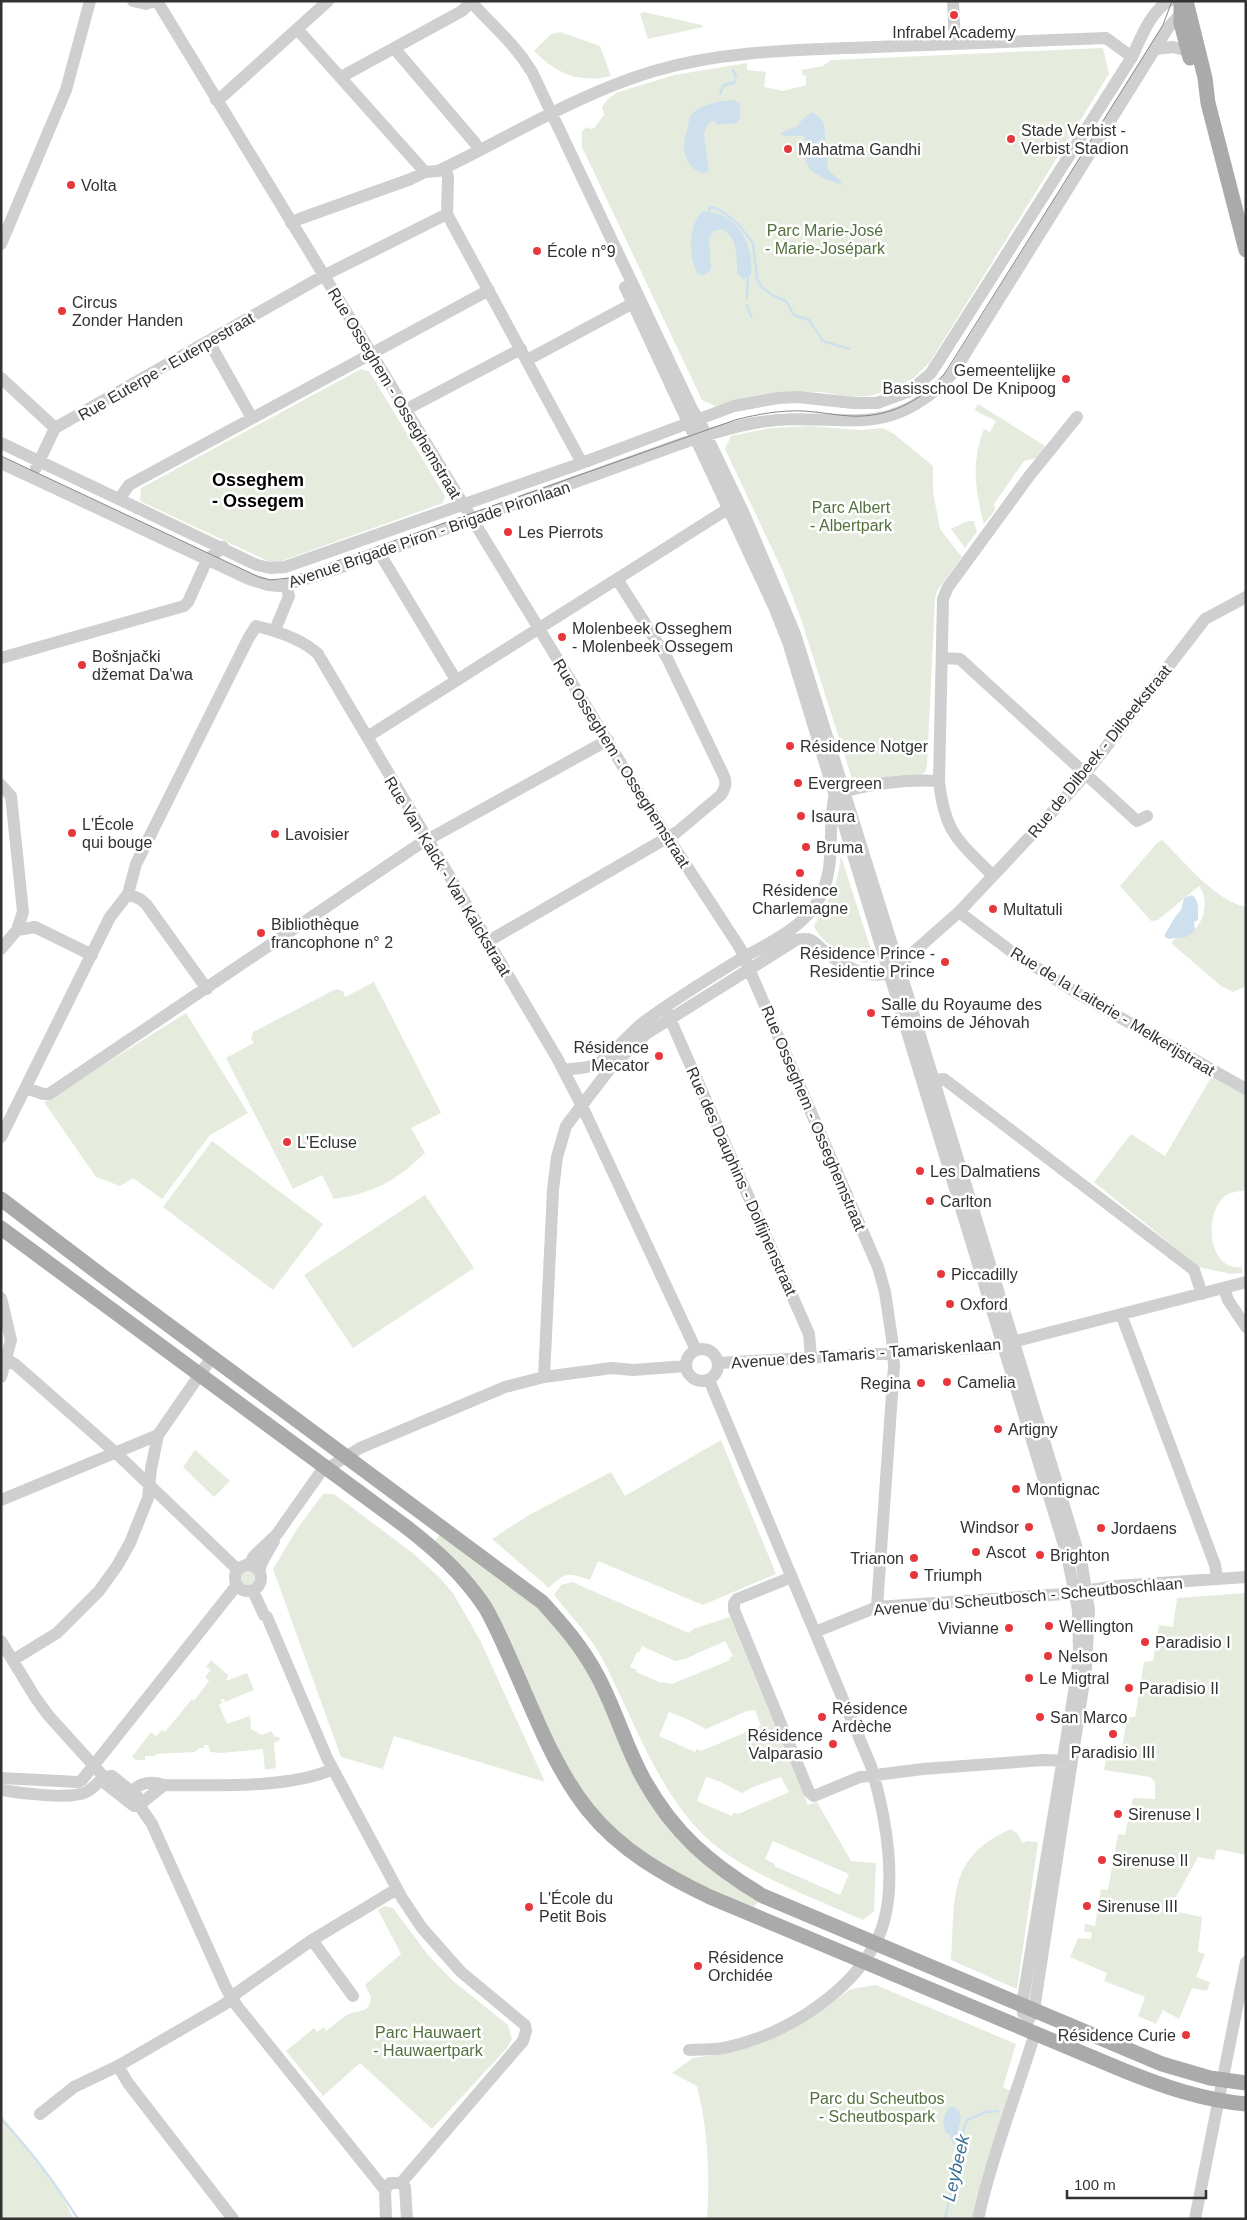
<svg xmlns="http://www.w3.org/2000/svg" width="1247" height="2220" viewBox="0 0 1247 2220" font-family="Arial,sans-serif">
	<style>
		.green { fill: #e5ecde; fill-rule: evenodd }
		.water { fill: #cee0ee }
		.lines { fill: none; stroke-linecap: round; stroke-linejoin: round }
		.stream { stroke: #cee0ee; stroke-width: 2.5 }
		.minor { stroke: #cfcfcf; stroke-width: 12 }
		.major { stroke: #aaa; stroke-width: 15 }
		.tram { stroke: #878787; stroke-width: 1 }
		.poi-dot { fill: #e7373d; stroke: #fff; stroke-width: 2 }
		.labels { text-anchor: middle; stroke-width: 5; stroke-linejoin: round; paint-order: stroke }
		.poi-label { font-size: 16px; fill: #323232; stroke: #fff; text-anchor: start }
		.park-label { font-size: 16px; fill: #53703e; stroke: #fff }
		.street-label { font-size: 16px; fill: #323232; stroke: #fff }
		.neighbourhood-label { font-size: 18px; font-weight: bold; fill: #000; stroke: #fff }
		.water-label { font-size: 18px; font-style: italic; fill: #3e7197; stroke: #fff }
	</style>
	<rect width="100%" height="100%" fill="#fff"/>
	<!-- green -->
	<path class="green" d="M643 12 702 25 703 27 648 39 640 14Z
		M560 32 600 46 611 76C580 84 555 73 534 51L551 34Z
		M1103 48 1109 74 930 362 915 377 895 388 870 396 850 397 820 392 774 394 715 406 702 400 582 147V132L586 127 590 129 594 128 604 115 602 107 607 100 616 93 674 75 747 63V70L766 72 764 87 783 91 806 85V75L803 76 802 70 823 66 831 60Z
		M361 369 369 371 445 496 443 503 276 563 270 562 140 501 141 488Z
		M978 404 1045 446 1037 458 1024 461 994 504 995 510 984 524C975 491 971 462 984 429L990 432 996 421 976 411 975 409Z
		M809 426 861 430 883 428 894 434 933 466V492L940 529 962 557 937 591 935 599 927 766 925 772 921 775 856 783 852 779 800 616 784 574 725 449 731 436 770 428Z
		M968 521H974L977 532 965 548 951 529Z
		M1162 840C1186 863 1213 899 1246 907V986L1233 992 1221 986 1171 943C1181 932 1180 937 1191 932 1205 924 1209 897 1199 886L1158 920 1151 921 1120 886 1157 843Z
		M841 856 873 956 868 963C852 964 819 941 814 926L834 889 838 875Z
		M374 982 441 1113 411 1128 425 1153C396 1181 374 1193 334 1199L322 1175 293 1189 226 1058 254 1043 251 1039 253 1032 336 989 343 991 345 997Z
		M186 1013 248 1113 210 1135 162 1199 133 1178 120 1186 96 1177 44 1102Z
		M1213 1074 1246 1093V1190C1241 1191 1235 1192 1230 1193 1203 1205 1205 1271 1241 1267L1243 1273 1231 1274 1199 1267 1094 1182 1131 1134 1165 1156Z
		M212 1141 323 1224 273 1290 163 1207Z
		M425 1195 474 1268 353 1348 304 1275Z
		M721 1440 776 1574 703 1605 598 1561 590 1580C568 1573 566 1571 549 1588L492 1539 529 1515 611 1472 625 1496Z
		M195 1450 230 1481 214 1497 183 1467Z
		M323 1494H334L414 1554 439 1577 453 1593 480 1640 545 1782 394 1736 383 1769 341 1757 273 1569 297 1529Z
		M441 1532 534 1602 580 1653 648 1795 759 1899 756 1905 751 1909 709 1893 627 1844 577 1789 514 1656 434 1543Z
		M241 1578a7 7 0 1 1 14 0a7 7 0 1 1-14 0Z
		M572 1582 689 1633 693 1629 730 1617 808 1805 817 1802 851 1861 876 1863 874 1911 863 1920C818 1900 761 1879 721 1850 662 1806 635 1721 602 1658 590 1636 570 1615 554 1595L561 1585ZM725 1641 733 1656 729 1658 730 1660 672 1684 663 1682 662 1683 636 1672 637 1670 630 1667 637 1652 639 1653 642 1646 675 1661 685 1659ZM755 1710 761 1726 701 1751 697 1749 695 1752 659 1736 669 1712 685 1718 706 1729 747 1711ZM706 1777 721 1782 742 1793 753 1787 781 1777 789 1792 738 1814 734 1812 732 1816 697 1801ZM773 1841 849 1874 840 1895 774 1866 775 1864 765 1859Z
		M1246 1593V1855L1217 1849 1214 1860 1198 1857 1169 1910 1202 1917 1198 1952 1205 1954 1196 1977 1210 1982 1207 1991 1192 1988 1179 2019 1163 2010 1156 2024 1138 2016 1145 1997 1104 1981 1107 1973 1070 1957 1078 1938 1091 1939 1092 1933 1084 1931 1085 1924 1095 1926 1101 1889 1108 1890 1118 1834 1125 1835 1133 1798 1155 1799V1782L1150 1777 1104 1770 1107 1753 1121 1755 1127 1717H1135L1144 1662 1153 1661 1159 1625 1173 1627 1177 1598Z
		M211 1660 228 1675 226 1681 247 1673 254 1690 225 1702 224 1699H221L222 1703 219 1705 227 1724 250 1716 251 1729 262 1735 271 1731 275 1737H279L280 1740 274 1743 276 1768 265 1770 263 1749 221 1753 210 1752 208 1745H204V1748H199L195 1752 156 1754V1756H145V1760H136L132 1757 151 1732 156 1736 162 1730 165 1732 192 1699 194 1701 209 1681 205 1677 211 1670 206 1667Z
		M1011 1829 1017 1833 1023 1843 1027 1841 1038 1842 1017 1989 951 1960C956 1900 945 1858 1011 1829Z
		M384 1906 393 1908 428 1955 452 1980 508 2025 512 2039 507 2048 432 2129 360 2063 323 2096 286 2051 314 2028 317 2032 324 2027 326 2031C333 2026 341 2018 349 2014 359 2009 369 2015 371 1997L365 1985 401 1954 378 1910Z
		M876 1985 1016 2044 1003 2087 1011 2091 972 2219H707C710 2174 708 2130 697 2086L672 2073 693 2058 721 2054 810 2018 851 1989Z
		M1 2115 54 2181 74 2219H1Z"/>
	<!-- water -->
	<path class="water" d="M734 100 740 103V116L738 123 718 125 714 121 708 124 704 134 709 171 702 174C682 163 681 147 688 127 689 122 689 116 693 113 705 103 719 101 734 100Z
		M813 112 822 120 824 126 828 170 840 180 842 185C825 179 802 173 805 151 805 145 808 142 804 136H784L780 133 798 126 803 118Z
		M703 211C736 212 755 244 751 275L743 279 737 273C737 256 738 238 722 229L713 231 709 239 711 269 705 275 698 274C688 259 688 223 703 211Z
		M1192 895C1200 901 1198 910 1198 920L1194 922 1195 931 1186 937 1168 939 1164 936 1175 917 1181 910 1184 898Z
		M950 2106 959 2110 961 2119 954 2146 949 2134 946 2133C941 2123 944 2115 950 2106Z"/>
	<g class="lines">
		<!-- stream -->
		<path class="stream" d="M733 70 736 77
			M720 94 723 86 730 83 733 84 735 80
			M709 211 710 207 720 210 738 224 753 243 757 279 762 287 774 296 786 301 794 315 809 320 823 341 849 349
			M747 298 748 277
			M747 305 751 317
			M1 2119C31 2150 55 2183 78 2219
			M945 2219 964 2128 967 2120 986 2112 998 2111"/>
		<!-- minor -->
		<path class="minor" d="M133 1 146 4 154 1
			M157 1 639 793 740 948 878 1267 885 1292 892 1339 894 1366 877 1607
			M470 1C493 26 514 43 532 72L692 409 702 426 745 516 795 634 904 983 1082 1565 1089 1610 1086 1668 1034 2010 1024 2029
			M953 1 955 44
			M298 30 425 172
			M394 48 475 143 479 150
			M1156 49 1173 47 1188 51
			M341 77 462 11 471 2
			M216 100 224 95 328 1
			M445 168 448 177 447 214 582 463
			M291 223 299 219 411 179 425 172 438 171C510 137 577 94 654 71 726 50 801 50 875 47 952 44 1029 41 1106 38L1132 57
			M1 244 66 90 90 1
			M625 287 775 609 788 642 1067 1555 1078 1610 1079 1651 1077 1674 1022 2005 1023 2013
			M209 342 252 418
			M527 360 639 300
			M1 378 55 428
			M405 410 521 349
			M1 443 257 565 270 568 285 567 582 463 734 406 778 398 798 397 853 403H877L910 391 931 373 1132 57C1141 38 1150 12 1169 1
			M1 463 249 579 268 585 279 586C296 583 313 576 330 571 358 561 387 551 415 540 482 515 550 491 617 467 662 451 707 432 754 423 838 408 885 447 953 373L1168 28 1184 10
			M36 468 55 428 323 276 447 214
			M120 498 129 485 489 290
			M380 554 456 680
			M275 630 289 596 286 585
			M1 658 184 606 188 602 207 560 223 547
			M943 658 960 659 1137 821 1147 816
			M367 737 734 505
			M1 785 11 796 23 912 17 930
			M993 876C958 840 945 834 939 781L943 599 948 587 1030 475 1077 417
			M128 894 140 899 146 904 207 989
			M959 912 1012 952 1077 993 1246 1089
			M487 942 677 832 721 795C726 787 727 782 723 774L667 658 617 579
			M1 949 17 930 35 927 92 955
			M667 1012 809 1334 811 1357
			M563 1070C574 1068 587 1069 597 1064 612 1056 629 1033 645 1021 674 1000 706 980 737 961 766 944 800 931 818 901 838 866 826 830 835 794 867 784 906 779 939 781
			M926 1081 944 1079 1194 1270 1202 1294
			M26 1088 43 1094H49L418 845 608 740
			M1 1137 110 917 128 894 136 864 248 639 256 626C277 631 302 639 318 654L557 1058 582 1106 696 1350
			M1224 1288 1228 1300 1246 1327
			M1 1298 11 1340 1 1377
			M1121 1314 1215 1565 1217 1579
			M686 1365a16 16 0 1 1 32 0a16 16 0 1 1-32 0Z
			M6 1359 16 1365 116 1453 238 1570
			M719 1363 993 1347 1246 1282
			M544 1377 553 1190 557 1157 566 1126 612 1066 646 1034 796 940C801 939 806 938 811 940 817 943 821 949 826 953 844 966 868 980 890 973L959 912 1037 829 1079 782 1205 619 1246 597
			M1 1500 158 1435
			M235 1578a13 13 0 1 1 26 0a13 13 0 1 1-26 0Z
			M249 1565 254 1556 277 1534 320 1473 360 1448 505 1387 544 1377 612 1368 633 1370 686 1366
			M259 1571 262 1562 274 1541
			M792 1577 737 1599 734 1603V1610L809 1792 814 1796 860 1777 923 1769 1044 1760 1070 1761
			M253 1591 264 1615 267 1617 327 1758 402 1898 422 1928 461 1972 525 2025 526 2031 523 2041 401 2183
			M815 1632 877 1607 1064 1594 1116 1586 1246 1577
			M1 1641 35 1697 48 1715 104 1777 106 1784 134 1806 139 1805
			M13 1660 57 1633 99 1591 117 1566 130 1543 148 1498 151 1469 158 1435 212 1357
			M104 1777 112 1776 137 1796 139 1805 152 1824 226 1988 237 2006 385 2190
			M1 1778 78 1782 82 1780 237 1585
			M1 1790C19 1793 72 1800 86 1792 93 1789 98 1782 104 1777
			M131 1797 132 1791C142 1782 151 1781 164 1785 212 1785 290 1789 333 1769
			M139 1805 164 1785
			M312 1940 353 1996
			M689 2050C700 2049 713 2050 724 2048 753 2042 783 2029 808 2013 836 1994 860 1973 876 1942 901 1894 886 1816 871 1766L709 1380
			M118 2066 128 2083 233 2219
			M40 2114 74 2087 118 2066 225 2004 238 1992 312 1940 397 1889
			M386 2219 385 2190 390 2183H401L405 2187 407 2219
			M978 2219C992 2156 1016 2095 1035 2033
			M1195 2219 1246 1962"/>
		<!-- major -->
		<path class="major" d="M1181 1V23L1190 58
			M1186 1 1205 78 1208 103 1246 250
			M1 1199 101 1275 542 1602C563 1625 582 1647 597 1675 615 1708 625 1745 643 1778 673 1833 711 1865 763 1896L1162 2064 1210 2078 1246 2083
			M1 1228 405 1526C436 1550 463 1574 485 1607 495 1624 503 1643 511 1661 534 1712 553 1766 588 1810 620 1850 664 1875 710 1897L1125 2071C1165 2087 1203 2100 1246 2104"/>
		<!-- tram -->
		<path class="tram" d="M1 456 259 577 270 580 289 578 735 420C758 414 781 410 804 411 820 412 835 415 850 416 888 418 921 402 945 373L1163 25 1172 1"/>
	</g>
	<!-- markers -->
	<g class="poi-dot">
		<circle cx="954" cy="15" r="5"/>
		<circle cx="1011" cy="139" r="5"/>
		<circle cx="788" cy="149" r="5"/>
		<circle cx="71" cy="185" r="5"/>
		<circle cx="537" cy="251" r="5"/>
		<circle cx="62" cy="311" r="5"/>
		<circle cx="1066" cy="379" r="5"/>
		<circle cx="508" cy="532" r="5"/>
		<circle cx="562" cy="637" r="5"/>
		<circle cx="82" cy="665" r="5"/>
		<circle cx="790" cy="746" r="5"/>
		<circle cx="798" cy="783" r="5"/>
		<circle cx="801" cy="816" r="5"/>
		<circle cx="72" cy="833" r="5"/>
		<circle cx="275" cy="834" r="5"/>
		<circle cx="806" cy="847" r="5"/>
		<circle cx="800" cy="873" r="5"/>
		<circle cx="993" cy="909" r="5"/>
		<circle cx="261" cy="933" r="5"/>
		<circle cx="945" cy="962" r="5"/>
		<circle cx="871" cy="1013" r="5"/>
		<circle cx="659" cy="1056" r="5"/>
		<circle cx="287" cy="1142" r="5"/>
		<circle cx="920" cy="1171" r="5"/>
		<circle cx="930" cy="1201" r="5"/>
		<circle cx="941" cy="1274" r="5"/>
		<circle cx="950" cy="1304" r="5"/>
		<circle cx="947" cy="1382" r="5"/>
		<circle cx="921" cy="1383" r="5"/>
		<circle cx="998" cy="1429" r="5"/>
		<circle cx="1016" cy="1489" r="5"/>
		<circle cx="1029" cy="1527" r="5"/>
		<circle cx="1101" cy="1528" r="5"/>
		<circle cx="976" cy="1552" r="5"/>
		<circle cx="1040" cy="1555" r="5"/>
		<circle cx="914" cy="1558" r="5"/>
		<circle cx="914" cy="1575" r="5"/>
		<circle cx="1049" cy="1626" r="5"/>
		<circle cx="1009" cy="1628" r="5"/>
		<circle cx="1145" cy="1642" r="5"/>
		<circle cx="1048" cy="1656" r="5"/>
		<circle cx="1029" cy="1678" r="5"/>
		<circle cx="1129" cy="1688" r="5"/>
		<circle cx="822" cy="1717" r="5"/>
		<circle cx="1040" cy="1717" r="5"/>
		<circle cx="1113" cy="1734" r="5"/>
		<circle cx="833" cy="1744" r="5"/>
		<circle cx="1118" cy="1814" r="5"/>
		<circle cx="1102" cy="1860" r="5"/>
		<circle cx="1087" cy="1906" r="5"/>
		<circle cx="529" cy="1907" r="5"/>
		<circle cx="698" cy="1966" r="5"/>
		<circle cx="1186" cy="2035" r="5"/>
	</g>
	<g class="labels">
		<!-- poi labels -->
		<g class="poi-label">
			<text x="954" y="38" text-anchor="middle">Infrabel Academy</text>
			<text x="1021" y="136">Stade Verbist -<tspan x="1021" dy="18">Verbist Stadion</tspan></text>
			<text x="798" y="155">Mahatma Gandhi</text>
			<text x="81" y="191">Volta</text>
			<text x="547" y="257">École n°9</text>
			<text x="72" y="308">Circus<tspan x="72" dy="18">Zonder Handen</tspan></text>
			<text x="1056" y="376" text-anchor="end">Gemeentelijke<tspan x="1056" dy="18">Basisschool De Knipoog</tspan></text>
			<text x="518" y="538">Les Pierrots</text>
			<text x="572" y="634">Molenbeek Osseghem<tspan x="572" dy="18">- Molenbeek Ossegem</tspan></text>
			<text x="92" y="662">Bošnjački<tspan x="92" dy="18">džemat Da'wa</tspan></text>
			<text x="800" y="752">Résidence Notger</text>
			<text x="808" y="789">Evergreen</text>
			<text x="811" y="822">Isaura</text>
			<text x="82" y="830">L'École<tspan x="82" dy="18">qui bouge</tspan></text>
			<text x="285" y="840">Lavoisier</text>
			<text x="816" y="853">Bruma</text>
			<text x="800" y="896" text-anchor="middle">Résidence<tspan x="800" dy="18">Charlemagne</tspan></text>
			<text x="1003" y="915">Multatuli</text>
			<text x="271" y="930">Bibliothèque<tspan x="271" dy="18">francophone n° 2</tspan></text>
			<text x="935" y="959" text-anchor="end">Résidence Prince -<tspan x="935" dy="18">Residentie Prince</tspan></text>
			<text x="881" y="1010">Salle du Royaume des<tspan x="881" dy="18">Témoins de Jéhovah</tspan></text>
			<text x="649" y="1053" text-anchor="end">Résidence<tspan x="649" dy="18">Mecator</tspan></text>
			<text x="297" y="1148">L'Ecluse</text>
			<text x="930" y="1177">Les Dalmatiens</text>
			<text x="940" y="1207">Carlton</text>
			<text x="951" y="1280">Piccadilly</text>
			<text x="960" y="1310">Oxford</text>
			<text x="957" y="1388">Camelia</text>
			<text x="911" y="1389" text-anchor="end">Regina</text>
			<text x="1008" y="1435">Artigny</text>
			<text x="1026" y="1495">Montignac</text>
			<text x="1019" y="1533" text-anchor="end">Windsor</text>
			<text x="1111" y="1534">Jordaens</text>
			<text x="986" y="1558">Ascot</text>
			<text x="1050" y="1561">Brighton</text>
			<text x="904" y="1564" text-anchor="end">Trianon</text>
			<text x="924" y="1581">Triumph</text>
			<text x="1059" y="1632">Wellington</text>
			<text x="999" y="1634" text-anchor="end">Vivianne</text>
			<text x="1155" y="1648">Paradisio I</text>
			<text x="1058" y="1662">Nelson</text>
			<text x="1039" y="1684">Le Migtral</text>
			<text x="1139" y="1694">Paradisio II</text>
			<text x="832" y="1714">Résidence<tspan x="832" dy="18">Ardèche</tspan></text>
			<text x="1050" y="1723">San Marco</text>
			<text x="823" y="1741" text-anchor="end">Résidence<tspan x="823" dy="18">Valparasio</tspan></text>
			<text x="1113" y="1758" text-anchor="middle">Paradisio III</text>
			<text x="1128" y="1820">Sirenuse I</text>
			<text x="1112" y="1866">Sirenuse II</text>
			<text x="539" y="1904">L'École du<tspan x="539" dy="18">Petit Bois</tspan></text>
			<text x="1097" y="1912">Sirenuse III</text>
			<text x="708" y="1963">Résidence<tspan x="708" dy="18">Orchidée</tspan></text>
			<text x="1176" y="2041" text-anchor="end">Résidence Curie</text>
		</g>
		<!-- park labels -->
		<g class="park-label">
			<text x="825" y="236">Parc Marie-José<tspan x="825" dy="18">- Marie-Josépark</tspan></text>
			<text x="851" y="513">Parc Albert<tspan x="851" dy="18">- Albertpark</tspan></text>
			<text x="428" y="2038">Parc Hauwaert<tspan x="428" dy="18">- Hauwaertpark</tspan></text>
			<text x="877" y="2104">Parc du Scheutbos<tspan x="877" dy="18">- Scheutbospark</tspan></text>
		</g>
		<!-- street labels -->
		<g class="street-label">
			<text transform="translate(166 366) rotate(-30)" y="6">Rue Euterpe - Euterpestraat</text>
			<text transform="translate(395 393) rotate(59)" y="6">Rue Osseghem - Osseghemstraat</text>
			<text transform="translate(429 534) rotate(-19)" y="6">Avenue Brigade Piron - Brigade Pironlaan</text>
			<text transform="translate(1099 751) rotate(-51)" y="6">Rue de Dilbeek - Dilbeekstraat</text>
			<text transform="translate(622 763) rotate(58)" y="6">Rue Osseghem - Osseghemstraat</text>
			<text transform="translate(448 876) rotate(59)" y="6">Rue Van Kalck - Van Kalckstraat</text>
			<text transform="translate(1113 1011) rotate(31)" y="6">Rue de la Laiterie - Melkerijstraat</text>
			<text transform="translate(814 1118) rotate(67)" y="6">Rue Osseghem - Osseghemstraat</text>
			<text transform="translate(742 1181) rotate(66)" y="6">Rue des Dauphins - Dolfijnenstraat</text>
			<text transform="translate(866 1353) rotate(-4)" y="6">Avenue des Tamaris - Tamariskenlaan</text>
			<text transform="translate(1028 1596) rotate(-5)" y="6">Avenue du Scheutbosch - Scheutboschlaan</text>
		</g>
		<!-- neighbourhood labels -->
		<g class="neighbourhood-label">
			<text x="258" y="486">Osseghem<tspan x="258" dy="21">- Ossegem</tspan></text>
		</g>
		<!-- water labels -->
		<g class="water-label">
			<text transform="translate(956 2168) rotate(-77)" y="6">Leybeek</text>
		</g>
	</g>
	<!-- border -->
	<rect width="1247" height="2220" fill="none" stroke="#323232" stroke-width="5"/>
	<!-- scale -->
	<path d="M1067 2190v8h139v-8" fill="none" stroke="#323232" stroke-width="2.5"/>
	<text x="1074" y="2190" font-size="15" fill="#323232" stroke="#ffffff" stroke-width="4" paint-order="stroke">100 m</text>
</svg>
